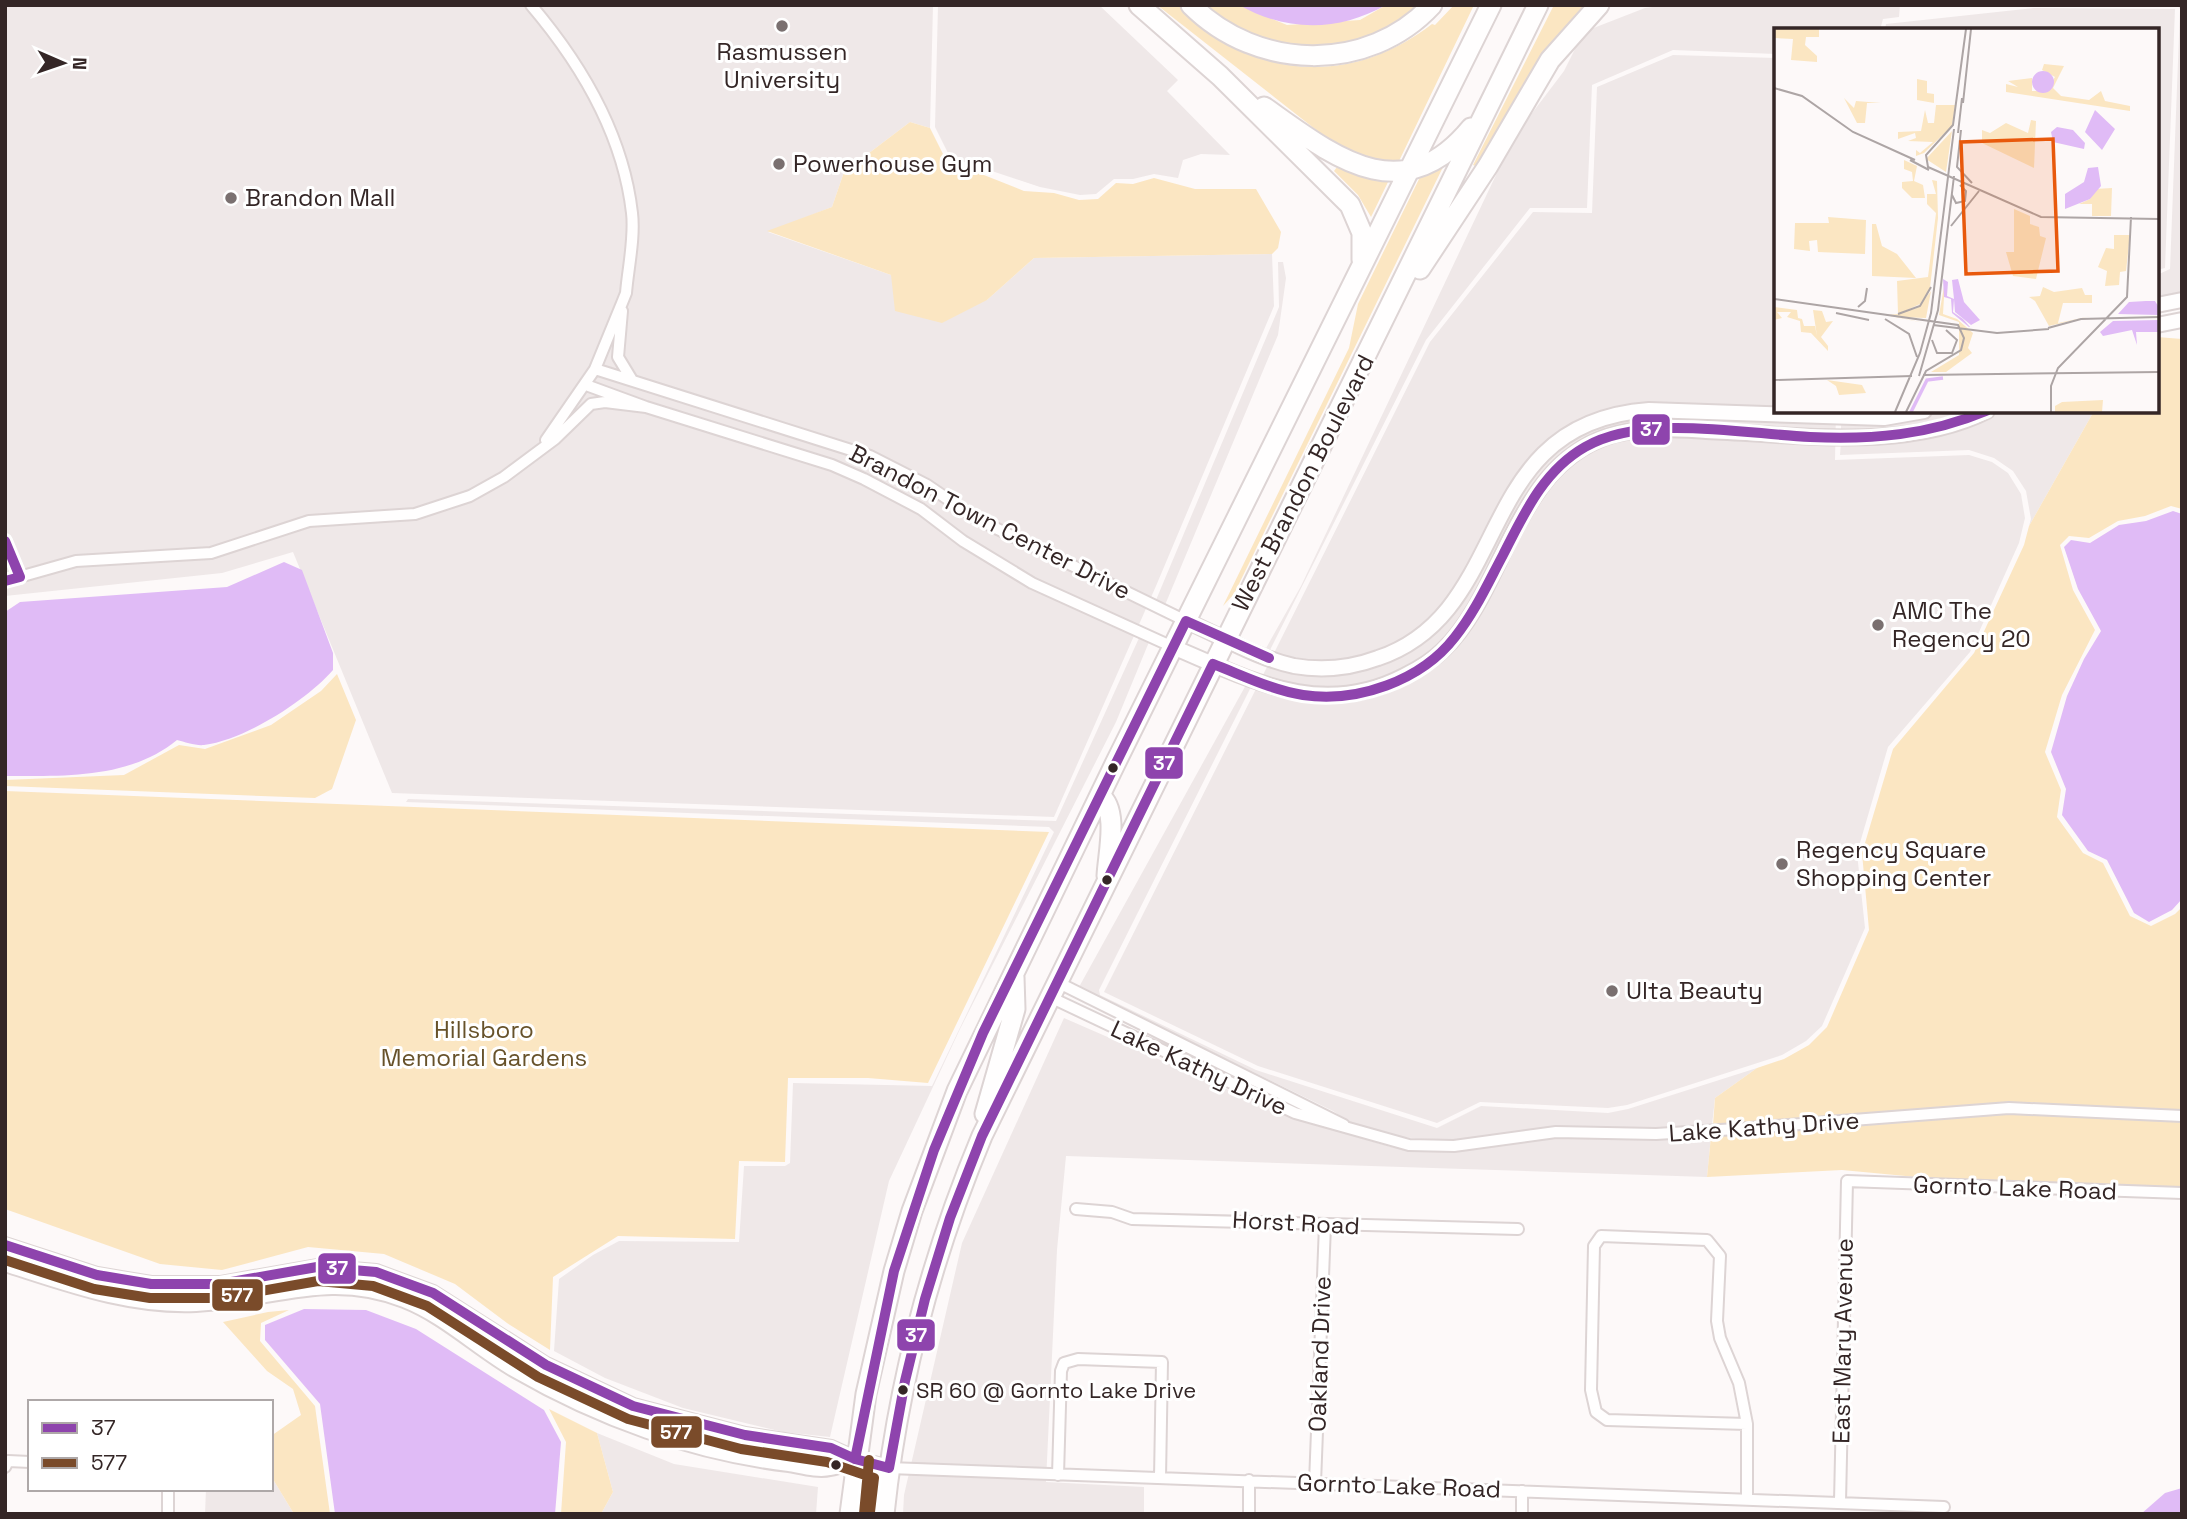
<svg xmlns="http://www.w3.org/2000/svg" width="2187" height="1519" viewBox="0 0 2187 1519" font-family="'Space Grotesk',sans-serif">
	<style>
		.built { fill: #efe8e8 }
		.green { fill: #fbe6c2 }
		.water { fill: #e0bbf6 }
		.lines { fill: none; stroke-linecap: round; stroke-linejoin: round }
		.street-casing { stroke: #ddd4d4; stroke-width: 14 }
		.secondary-casing { stroke: #ddd4d4; stroke-width: 18 }
		.highway-casing { stroke: #ddd4d4; stroke-width: 23 }
		.street { stroke: #fffefe; stroke-width: 10 }
		.secondary { stroke: #fffefe; stroke-width: 14 }
		.highway { stroke: #fffefe; stroke-width: 19 }
		.bus-1-casing { stroke: #fff; stroke-width: 16 }
		.bus-2-casing { stroke: #fff; stroke-width: 16 }
		.bus-1 { stroke: #8e44ad; stroke-width: 10 }
		.bus-2 { stroke: #7a4b2a; stroke-width: 10 }
		.poi-dot { fill: #7a7070; stroke: #fff; stroke-width: 2.5 }
		.bus-dot { fill: #342626; stroke: #fff; stroke-width: 2.5 }
		.labels { text-anchor: middle; stroke-width: 6; stroke-linejoin: round; paint-order: stroke }
		.bus-label { font-size: 22px; fill: #342626; stroke: #fff; text-anchor: start }
		.poi-label { font-size: 24px; fill: #342626; stroke: #fff; text-anchor: start }
		.street-label { font-size: 24px; fill: #342626; stroke: #fff }
		.park-label { font-size: 24px; fill: #67522a; stroke: #fff }
		.inset-river { fill: none; stroke: #e0bbf6; stroke-width: 3.5 }
		.inset-road { fill: none; stroke: #ada5a5; stroke-width: 2 }
		.view { fill: #e8590c; fill-opacity: 0.15; stroke: #e8590c; stroke-width: 3.5 }
		.inset-edge { fill: none; stroke: #342626; stroke-width: 3.5 }
		.line-badge { stroke: #fff; stroke-width: 2.5 }
		.badge-label { font-size: 19px; text-anchor: middle; font-weight: bold; fill: #fff }
	</style>
	<rect width="100%" height="100%" fill="#fdf9f9"/>
	<!-- built -->
	<path class="built" d="M5 5H933L930 128 910 122 844 172 832 207 768 232 891 275 987 300 1034 258 1272 254 1274 306 1156 586 1054 817 392 793 293 552 222 573 5 596Z
		M938 5H1099L1178 80 1167 91 1230 155 1201 154 1183 160 1178 178 1154 174 1133 179H1114L1096 194 1080 195 1040 187 950 157 935 127Z
		M1668 5H1900L1899 17 1883 19 1880 30H1776V54L1673 50 1592 85 1587 208H1530L1426 340 1269 652 1265 650 1301 586 1514 137 1564 71 1579 41 1591 29 1645 8Z
		M2177 5H2182V294L2157 299V275L2170 269 2180 9Z
		M2034 8 2175 9 2165 268 2157 270V30H1885L1886 24Z
		M1673 55 1776 58V411H1836L1835 460 1969 455 1992 462 2008 473 2021 494 2025 518 2019 543 1970 652 1888 747 1857 853 1865 928 1822 1026 1806 1041 1782 1055 1627 1105 1608 1108 1480 1102 1437 1123 1258 1066 1104 992 1430 342 1533 212 1592 213 1597 87Z
		M1278 262H1283L1286 278 1278 335 1165 605 1156 600 1279 307Z
		M1947 411H1974L1932 424 1883 432 1841 430V422L1885 423Z
		M1999 411H2094L2029 526 2031 519 2026 491 2013 471 1994 458 1969 450 1840 455 1841 441 1979 422Z
		M1139 638 1149 642 1116 722 960 1029 889 1181 830 1437 783 1432 683 1408 605 1378 554 1351 559 1279 593 1255 619 1241 739 1242 744 1166H785L790 1163 793 1083 932 1086 1054 832 1049 827 406 802 408 799 1056 821Z
		M1247 683 1252 685 1099 990 1100 995 1256 1070 1437 1128 1481 1106 1608 1113 1628 1109 1757 1068 1715 1098 1712 1125 1656 1128 1556 1127 1453 1140 1393 1137 1352 1124 1333 1111 1079 987Z
		M1064 1018 1293 1118 1391 1147 1454 1151 1557 1138 1711 1136 1707 1177 1066 1156 1057 1250 1046 1482 1144 1487V1514H903L904 1495 962 1243Z
		M597 1433 674 1464 818 1487 816 1514H601L613 1492Z
		M271 1476 294 1514H205L206 1489H271Z"/>
	<!-- green -->
	<path class="green" d="M1157 5H1183C1252 82 1352 86 1432 24L1435 25 1454 5H1474L1399 161C1378 162 1362 157 1343 151Z
		M1199 5H1239L1287 25 1360 20 1386 5H1425L1383 35 1330 49 1267 45Z
		M1554 5H1587L1548 50 1480 168 1473 165Z
		M910 122 930 128 946 160 1024 191 1054 193 1079 200 1098 199 1116 183 1133 184 1154 178 1195 189H1256L1281 232 1278 248 1272 254 1034 258 987 300 942 323 895 311 891 275 767 231 832 207 844 172Z
		M1444 165 1234 594 1223 606 1349 348 1358 304 1421 175Z
		M1337 167 1363 177 1389 180 1371 217 1358 195 1334 171Z
		M2157 337 2182 339V509L2171 506 2145 516 2118 521 2089 538 2069 536 2060 545 2073 590 2095 630 2062 695 2045 752 2061 790 2057 817 2083 853 2103 863 2130 916 2151 926 2175 914 2182 907V1111L2022 1102 1713 1125 1715 1098 1757 1068 1784 1059 1809 1045 1827 1027 1869 930 1862 853 1893 749 1974 653 2024 545 2029 526 2094 411H2157Z
		M337 674 356 720 332 789 315 798 5 786V780L124 775 179 745 205 749 271 725 321 691Z
		M5 791 1049 832 928 1083 868 1078H788L785 1162 739 1161 735 1239 618 1236 553 1277 550 1350 507 1323 455 1284 384 1254 308 1247 222 1270 160 1264 5 1209Z
		M2022 1113 2182 1121V1188L1948 1180 1842 1170 1707 1177 1711 1136Z
		M289 1310 261 1323 260 1341 315 1406 330 1514H294L271 1476V1436L301 1415 293 1389 267 1371 223 1322 268 1312Z
		M549 1409 597 1433 613 1492 601 1514H561L566 1442Z"/>
	<!-- water -->
	<path class="water" d="M1239 5H1386C1338 32 1287 32 1239 5Z
		M2173 511 2182 514V899L2172 910 2149 922 2134 913 2107 860 2088 851 2062 815 2066 789 2051 752 2067 696 2084 659 2101 631 2078 589 2064 547 2071 540 2090 543 2119 525 2146 521Z
		M284 562 302 570 333 653V670C306 701 246 739 204 745 196 746 185 742 177 740 129 779 65 776 5 776V612L20 602 227 587Z
		M304 1309 366 1310 416 1329 544 1410 561 1442 555 1514H335L320 1404 265 1340V1325Z
		M2182 1488V1514H2141L2165 1493Z"/>
	<g class="lines">
		<!-- street casing -->
		<g class="street-casing">
			<path id="street" d="M531 5C582 65 623 134 632 213 635 238 628 268 626 293L622 303 595 369 546 440
				M622 311 618 357 632 380
				M595 369 870 456 927 485 977 519 1186 621
				M586 385 646 407 832 465 864 479 921 509 963 541 1032 583 1173 647
				M5 581 76 561 211 553 309 521 415 514 470 496 504 477 555 439 591 404 605 402 646 407
				M1059 983 1344 1125
				M1052 998 1295 1113 1409 1145 1454 1146 1556 1132 1656 1134 1736 1129 2009 1108 2182 1116
				M1076 1209 1112 1212 1132 1219 1518 1229
				M1747 1424 1607 1420 1596 1412 1591 1390 1594 1246 1601 1236 1707 1240 1720 1256 1717 1321 1720 1338 1739 1383 1747 1424V1499
				M5 1467 8 1461 30 1462
				M889 1468 1944 1507
				M1058 1475 1061 1371 1064 1363 1078 1359 1162 1362 1160 1478
				M1315 1483 1325 1225
				M1840 1502 1847 1181 2182 1193
				M168 1514V1489
				M1249 1514V1480
				M1522 1514V1491"/>
		</g>
		<!-- secondary casing -->
		<g class="secondary-casing">
			<path id="secondary" d="M2157 305 2182 300
				M2157 325 2182 320
				M1186 621C1221 636 1257 658 1294 666 1323 671 1351 668 1378 658 1517 611 1469 423 1649 410L1884 418 1924 411
				M1173 647C1251 680 1321 719 1404 676 1418 669 1432 661 1443 650 1474 621 1492 574 1511 537 1533 494 1558 454 1606 437 1638 426 1673 429 1706 431 1794 434 1906 452 1987 411
				M5 1245 97 1275 151 1284H220L317 1267 376 1272 433 1293 546 1365 633 1406 745 1435 831 1448 855 1459 889 1468
				M5 1264C68 1284 129 1307 196 1304 271 1301 328 1270 404 1300 445 1316 477 1348 515 1370 598 1418 693 1453 789 1464 801 1466 818 1471 830 1468 839 1467 847 1462 855 1459"/>
		</g>
		<!-- highway casing -->
		<g class="highway-casing">
			<path id="highway" d="M1139 5 1220 76 1350 205 1362 233V260
				M1191 5C1257 71 1368 74 1432 5
				M1264 107C1332 155 1401 213 1471 128
				M1420 269 1488 166 1550 60 1599 5
				M1100 796C1119 810 1108 854 1107 876
				M985 1114 1015 1009 1014 977
				M850 1514 866 1394 894 1271 912 1211 957 1091 1115 764 1491 5
				M884 1514C898 1381 931 1258 982 1136L1538 5"/>
		</g>
		<!-- street -->
		<use href="#street" class="street"/>
		<!-- secondary -->
		<use href="#secondary" class="secondary"/>
		<!-- highway -->
		<use href="#highway" class="highway"/>
		<!-- bus-1 casing -->
		<g class="bus-1-casing">
			<path id="bus-1" d="M5 541 20 577 5 581
				M5 1245 97 1275 151 1284H220L317 1267 376 1272 433 1293 546 1365 633 1406 745 1435 831 1448 855 1459 889 1468 905 1381 925 1299 950 1218 982 1136 1213 664C1242 675 1272 690 1303 695 1357 703 1421 681 1455 637 1475 612 1488 583 1503 555 1524 514 1543 471 1585 447 1644 413 1744 434 1810 437 1872 440 1929 435 1986 411
				M855 1459 894 1271 934 1150 983 1033 1186 621 1269 658"/>
		</g>
		<!-- bus-2 casing -->
		<g class="bus-2-casing">
			<path id="bus-2" d="M5 1260 94 1289 150 1298H221L318 1281 373 1286 427 1306 538 1377 628 1419 741 1449 827 1462 874 1478 870 1512
				M864 1514 869 1460"/>
		</g>
		<!-- bus-1 -->
		<use href="#bus-1" class="bus-1"/>
		<!-- bus-2 -->
		<use href="#bus-2" class="bus-2"/>
	</g>
	<!-- markers -->
	<g class="poi-dot">
		<circle cx="782" cy="26" r="7"/>
		<circle cx="779" cy="164" r="7"/>
		<circle cx="231" cy="198" r="7"/>
		<circle cx="1878" cy="625" r="7"/>
		<circle cx="1782" cy="864" r="7"/>
		<circle cx="1612" cy="991" r="7"/>
	</g>
	<g class="bus-dot">
		<circle cx="1113" cy="768" r="6"/>
		<circle cx="1107" cy="880" r="6"/>
		<circle cx="903" cy="1390" r="6"/>
		<circle cx="836" cy="1465" r="6"/>
	</g>
	<g class="labels">
		<!-- bus labels -->
		<g class="bus-label">
			<text x="916" y="1398">SR 60 @ Gornto Lake Drive</text>
		</g>
		<!-- poi labels -->
		<g class="poi-label">
			<text x="782" y="60" text-anchor="middle">Rasmussen<tspan x="782" dy="28">University</tspan></text>
			<text x="793" y="172">Powerhouse Gym</text>
			<text x="245" y="206">Brandon Mall</text>
			<text x="1892" y="619">AMC The<tspan x="1892" dy="28">Regency 20</tspan></text>
			<text x="1796" y="858">Regency Square<tspan x="1796" dy="28">Shopping Center</tspan></text>
			<text x="1626" y="999">Ulta Beauty</text>
		</g>
		<!-- street labels -->
		<g class="street-label">
			<text transform="translate(1303 483) rotate(-63)" y="8">West Brandon Boulevard</text>
			<text transform="translate(990 522) rotate(27)" y="8">Brandon Town Center Drive</text>
			<text transform="translate(1199 1068) rotate(25)" y="8">Lake Kathy Drive</text>
			<text transform="translate(1764 1127) rotate(-4)" y="8">Lake Kathy Drive</text>
			<text transform="translate(2015 1188) rotate(2)" y="8">Gornto Lake Road</text>
			<text transform="translate(1296 1223) rotate(3)" y="8">Horst Road</text>
			<text transform="translate(1843 1341) rotate(-89)" y="8">East Mary Avenue</text>
			<text transform="translate(1320 1354) rotate(-88)" y="8">Oakland Drive</text>
			<text transform="translate(1399 1486) rotate(2)" y="8">Gornto Lake Road</text>
		</g>
		<!-- park labels -->
		<g class="park-label">
			<text x="484" y="1038">Hillsboro<tspan x="484" dy="28">Memorial Gardens</tspan></text>
		</g>
	</g>
	<!-- overview -->
	<g transform="translate(1774 28)">
		<rect width="385" height="385" fill="#fdf9f9"/>
		<path d="M0 1H45V9H32L31 17 43 28V34L17 32 19 11 0 10ZM270 36 290 38 279 60 287 68 315 72 327 63 331 73 356 78V83L232 64V56L244 59 234 53 258 50V63H272L281 49 268 42ZM143 51 153 53V65L160 66V75L143 72ZM70 70 80 80 82 73 107 75H93L91 95H83ZM162 77H181L178 98 150 125 142 128V122L146 125 159 114 134 113 142 110 141 105 124 111V104L147 103 151 82 154 95H160ZM257 92 262 93 260 140 208 115V102L216 105 232 95 254 105ZM178 103 172 144 152 131ZM130 132 143 138 140 153 149 157 151 170H138L128 160V154L139 153 138 144 130 141ZM158 152 163 153 164 190 156 260 146 276 124 286 143 280 157 263 152 290 124 289 150 295 112 287 124 286 123 253 154 249 162 185 153 176V166H162ZM338 160 337 188H318V176H305L316 171 321 161ZM240 181 256 188V196L265 199 266 208 272 210 262 251 239 248 232 224H240ZM54 189 92 192 91 226 44 224 43 212 35 213 36 223 20 221 21 195H55ZM98 196H102L108 218 123 226 142 250 98 248ZM340 207H356L352 243 346 244 345 257 331 258 333 243 324 239 332 220 340 221ZM171 253 169 286 183 291 199 305 194 320 198 325 172 344H157L185 327V294L165 287ZM269 259 280 264 308 260 311 267H318V275H289L284 295 317 288 275 298 261 273 255 269 266 268ZM0 279 23 282 24 290 28 291 30 298H41L43 308 39 282 48 283 52 294 59 293 47 309 54 318V323L37 305 27 304 26 293 13 289 17 284H3L8 290 0 292ZM53 352 88 357 92 365 65 367 62 358ZM329 372 328 384H281V378L288 374Z" fill="#fbe6c2"/>
		<path d="M258 54a11 11 0 1 1 22 0a11 11 0 1 1-22 0ZM321 82 341 101 328 122 311 104ZM283 99 299 102 311 115 310 121 279 114 277 104ZM324 139 327 158 316 171 291 181V166L310 154 314 140ZM169 251 174 254 173 268 180 271 178 252 184 251 190 274 206 292 197 297 181 284 180 271 179 284 189 291 196 299H203H195L178 285 177 271 170 269ZM372 273H381L384 278 385 273V287L344 286 355 274ZM385 292V304H362L363 317 358 302 329 308 326 304 339 293Z" fill="#e0bbf6"/>
		<path class="inset-river" d="M137 384 153 352 169 350"/>
		<path class="inset-road" d="M192 1 179 97 152 127 154 139 267 189 385 191M0 60 28 68 79 104 141 132M189 75 197 1M187 102 183 139 198 155M184 105 188 70M136 132 155 142M178 167 182 175 191 173 192 163 186 157M177 198 205 163M0 271 184 297 190 310 187 322 152 343 132 384M84 279 91 273 93 260M62 285 95 292M124 286 146 278 157 259M111 291 135 306 143 329M159 297 223 305 275 301M274 300 307 291 385 289M158 312 163 325H178L183 312 172 302M149 347 385 344M145 348 164 282 180 148M0 352 138 348M121 384 146 325 157 285 180 101M277 384V358L284 340 353 269 357 189"/>
		<path class="view" d="M279 111 284 243 192 246 187 114Z"/>
		<rect width="385" height="385" class="inset-edge"/>
	</g>
	<g class="line-badge">
		<rect x="1631" y="413" width="40" height="33" rx="7" fill="#8e44ad"/>
		<rect x="1144" y="746" width="40" height="34" rx="7" fill="#8e44ad"/>
		<rect x="317" y="1252" width="40" height="33" rx="7" fill="#8e44ad"/>
		<rect x="211" y="1278" width="53" height="34" rx="7" fill="#7a4b2a"/>
		<rect x="896" y="1318" width="40" height="34" rx="7" fill="#8e44ad"/>
		<rect x="650" y="1415" width="53" height="34" rx="7" fill="#7a4b2a"/>
	</g>
	<g class="badge-label">
		<text x="1651" y="436">37</text>
		<text x="1164" y="770">37</text>
		<text x="337" y="1275">37</text>
		<text x="237" y="1302">577</text>
		<text x="916" y="1342">37</text>
		<text x="676" y="1439">577</text>
	</g>
	<!-- border -->
	<rect width="2187" height="1519" fill="none" stroke="#342626" stroke-width="14"/>
	<!-- legend -->
	<rect x="28" y="1400" width="245" height="91" fill="#ffffff" stroke="#aea8a8" stroke-width="2"/>
	<rect x="42" y="1423" width="35" height="10" fill="#8e44ad" stroke="#aea8a8" stroke-width="2"/>
	<text x="91" y="1435" font-size="21" fill="#342626">37</text>
	<rect x="42" y="1458" width="35" height="10" fill="#7a4b2a" stroke="#aea8a8" stroke-width="2"/>
	<text x="91" y="1470" font-size="21" fill="#342626">577</text>
	<!-- north arrow -->
	<g transform="translate(63 63) rotate(92)" stroke="#ffffff" stroke-width="5" paint-order="stroke">
	<path d="M0-5L12 26L0 18L-12 26Z" fill="#342626"/>
	<text y="-10" font-size="19" font-weight="bold" text-anchor="middle" fill="#342626">N</text>
	</g>
</svg>
